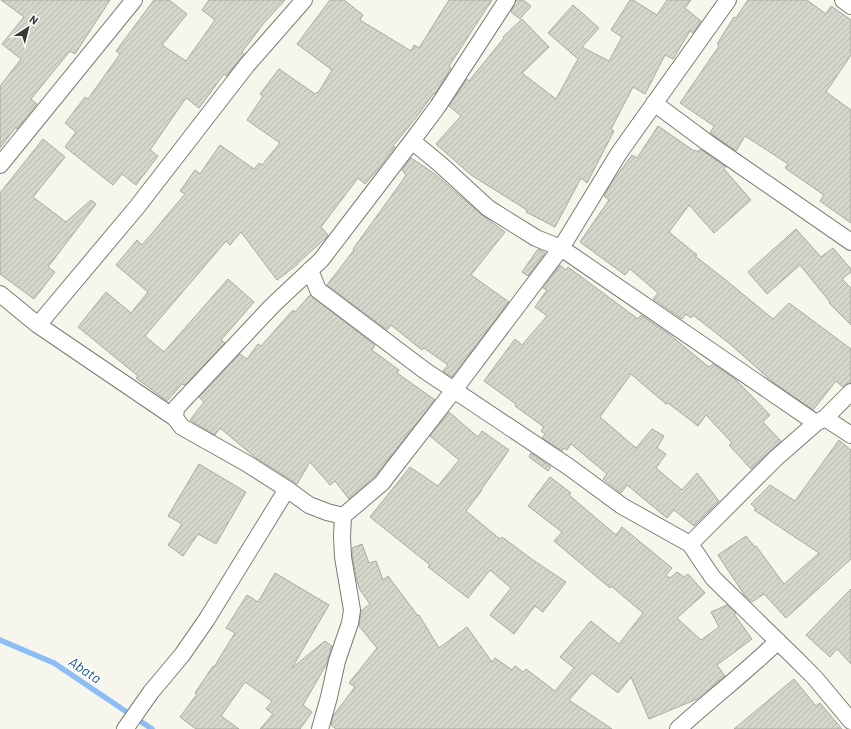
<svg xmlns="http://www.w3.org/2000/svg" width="851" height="729" viewBox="0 0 851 729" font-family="Barlow,sans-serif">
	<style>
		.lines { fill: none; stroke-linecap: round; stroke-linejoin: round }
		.stream { stroke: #8cbdf7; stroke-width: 5.5 }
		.building { fill: url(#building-hatch); stroke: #aaa9a2 }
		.minor-casing { stroke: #7c7c74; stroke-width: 18 }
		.minor { stroke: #fff; stroke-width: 16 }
		.labels { text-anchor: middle; stroke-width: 3.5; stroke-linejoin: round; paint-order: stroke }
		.water-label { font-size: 14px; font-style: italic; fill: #185697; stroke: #fff }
	</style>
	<defs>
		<pattern id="building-hatch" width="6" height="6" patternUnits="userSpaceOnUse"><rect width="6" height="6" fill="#d5d5cc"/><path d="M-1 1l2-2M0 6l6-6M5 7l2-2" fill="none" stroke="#b8b8b0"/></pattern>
	</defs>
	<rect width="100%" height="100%" fill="#f6f6ed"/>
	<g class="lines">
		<!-- stream -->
		<path class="stream" d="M0 640 54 663 152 729"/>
	</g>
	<!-- building -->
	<path class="building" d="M1 0H110L75 54 70 51 31 99 37 104 17 129 16 127 0 148V86L21 59 2 44 24 17Z
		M154 0H169L187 14 162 45 186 61 215 20 202 10 209 0H285L264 23 242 52 244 54 227 76 224 74 199 108 186 98 150 150 158 156 136 185 122 174 113 185 65 147 76 132 65 123 85 97 88 99 120 54 116 51Z
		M330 0H344L363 15 360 20 411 51 414 45 419 48 449 0H492L449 66 451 68 435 94 434 93 418 115 393 146 395 147 378 169 365 184 358 178 321 227 328 235 327 237 297 264H298L277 280 241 232 230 245 226 241 145 336 164 352 228 279 254 302 221 340 225 343 185 385 182 384 167 401 136 378 138 376 78 327 106 292 131 313 148 292 116 265 137 240 142 245 185 194 180 191 195 170 200 174 220 145 254 169 259 163 262 165 280 143 247 120 263 96 260 94 279 69 315 94 317 92 318 93 332 70 297 44Z
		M516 0H523L531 6 520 19 511 12Z
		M630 0H633L657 15 667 0H691L685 8 701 21 693 33 690 31 673 59 665 55 645 94 633 87 611 129 614 131 587 183 581 178 555 227 526 212 527 210 471 175 436 144 461 116 449 106 467 79 469 81 504 38 503 37 522 19 549 47 522 73 556 99 578 59 548 33 573 5 599 28 582 47 609 61 622 37 611 30Z
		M748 0H807L826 14 831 6 851 20V55L826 92 851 110V223L820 201 824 195 785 168 788 164 745 136 736 151 710 133 714 126 680 103 719 46 717 44 734 17 736 18Z
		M658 126 694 151 695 150 698 152 700 149 726 167 724 169 751 200 714 233 689 205 669 232 697 255 695 256 727 281 773 319 789 303 851 349V383H848L843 387 836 381 813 410 774 383 730 344 693 315 691 318 686 314 682 319 653 299 658 293 630 269 625 275 580 242 609 200 604 196 612 182 632 155 637 158Z
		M43 139 65 157 33 197 66 222 91 200 96 204 48 267 55 272 34 299 0 274V193Z
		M411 158 435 174 482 215 505 232 471 275 509 302 452 377 443 371 448 365 424 348 422 350 391 325 387 330 327 285 354 250 353 249 400 184 406 175 402 170Z
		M796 229 821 257 833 248 851 269V272L842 279 851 288V325L829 303 830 302 800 265 767 294 748 272Z
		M538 249 545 253 528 276 522 272Z
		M560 265 566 270 568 267 638 319 641 315 670 335 709 367 713 364 735 379 770 415 763 422 781 441 751 469 729 445 732 443 706 415 698 426 668 403 666 404 631 374 600 417 636 448 652 429 664 436 657 448 666 454 656 468 682 490 697 473 719 501 694 526 674 510 667 518 627 485 621 493 603 479 607 474 571 444 567 450 564 448 562 451 542 438 545 434 541 431 544 427 515 406 516 404 484 381 515 339 522 345 547 316 535 307 547 290 543 288Z
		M310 295 375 345 372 350 399 370 397 373 435 400 375 476 349 499 335 481 330 485 310 462 297 484 256 458 220 428 215 435 190 420 204 402 199 397 240 354 247 359 258 344 261 346 293 310 295 312Z
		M449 412 478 437 482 431 509 450 481 490H482L466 511 500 539 502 537 533 560 566 582 543 612 535 606 514 634 490 615 511 588 490 570 468 598 428 567 430 565 370 517 410 467 438 486 459 460 430 436Z
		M839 440 851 450V559L786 618 764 594 752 602 745 596 718 555 746 536 755 547 756 546 784 584 819 553 754 510 756 509 751 504 770 485 795 501Z
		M531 453 551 467 548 471 529 457Z
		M199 464 246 492 216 544 198 534 183 556 168 545 182 524 168 516Z
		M550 477 571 493 569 495 616 535 622 527 672 568 666 575 670 578 677 572 684 577 688 574 705 593 677 618 701 640 719 627 711 612 727 605 736 613 734 614 752 639 717 665 725 676 697 699 649 719 631 677 618 693 592 673 569 700 612 729H336L331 725 333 716 355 687 349 683 377 648 359 626 361 611 370 604 360 590 357 581 352 556V548L362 544 369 563 376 561 383 580 388 576 418 616 419 615 439 648 467 627 492 662 495 658 512 670 515 666 523 672 526 669 555 691 574 668 560 657 591 621 619 644 643 613 611 586 610 588 554 541 562 532 528 506Z
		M275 573 329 605 292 668 325 641 332 646 326 665 303 705 312 712 300 729H260L273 714 266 709 272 701 245 682 221 716 239 729H196L180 717 197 694 195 693 213 666 214 667 235 633 226 628 247 595 258 602Z
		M851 589V664L837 649 830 657 806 635Z
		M794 679 816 706 820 703 842 729H734Z"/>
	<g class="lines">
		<!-- minor casing -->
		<g class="minor-casing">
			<path id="minor" d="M843 0 851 6
				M654 103 708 143 851 242
				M412 141 440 164 488 208 536 238 561 248 816 423
				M0 165 134 0
				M310 270 318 290 424 370 569 467 622 506 690 544 713 578 796 659 815 678 851 721
				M0 294 38 325 175 418 182 427 246 463 287 489 309 505 327 512 343 516
				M38 325 137 207 247 65 304 0
				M175 418 176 408 273 305 321 260 412 141 438 106 507 0
				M825 418 851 435
				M690 544 776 458 816 423 825 418 851 392
				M125 729 151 692 182 655 207 619 287 489
				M320 729 329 697 337 661 350 623 352 610 343 557 342 537 343 516 382 483 388 475 454 390 561 248 619 153 728 0
				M678 729C711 699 746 672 778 641"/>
		</g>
		<!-- minor -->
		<use href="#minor" class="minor"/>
	</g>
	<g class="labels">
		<!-- water labels -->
		<g class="water-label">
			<text transform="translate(85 670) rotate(34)" y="5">Abata</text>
		</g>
	</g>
	<!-- north arrow -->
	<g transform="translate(28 28) rotate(36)" stroke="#ffffff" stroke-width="3" paint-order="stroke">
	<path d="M0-3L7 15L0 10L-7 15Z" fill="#393936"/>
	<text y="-6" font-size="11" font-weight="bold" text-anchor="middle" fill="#393936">N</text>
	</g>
</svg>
